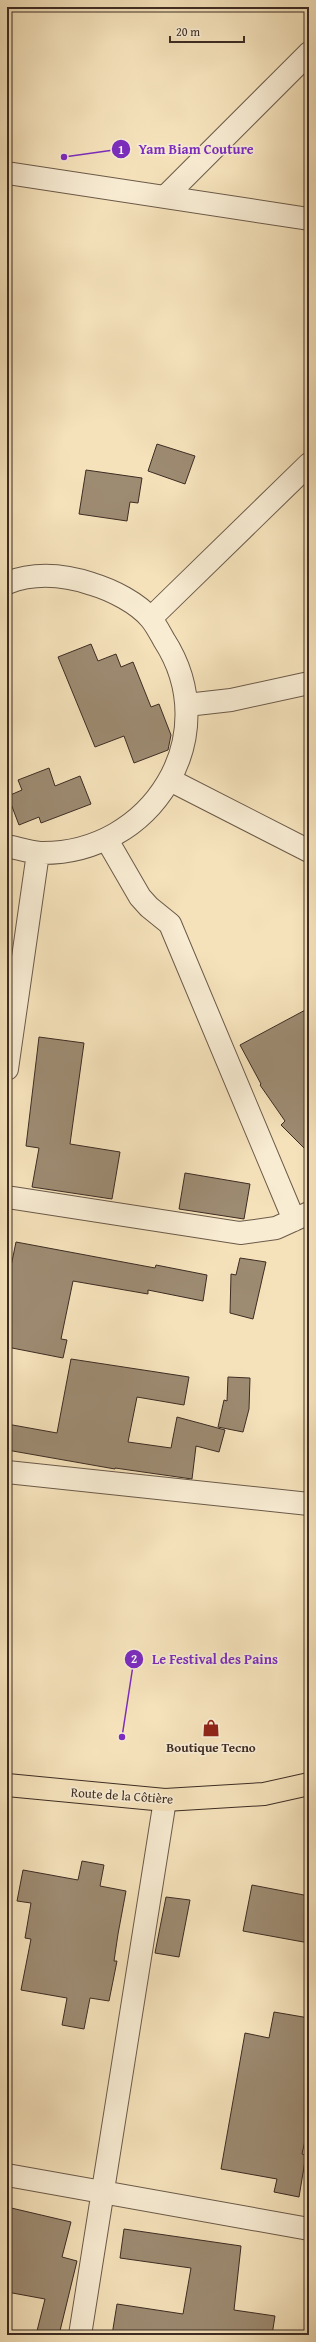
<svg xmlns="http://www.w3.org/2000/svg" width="316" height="2342" viewBox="0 0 316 2342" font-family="'Gentium Book Plus',serif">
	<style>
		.building { fill: #9d8b72; stroke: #3d2c23 }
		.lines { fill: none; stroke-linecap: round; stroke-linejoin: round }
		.street-casing { stroke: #6b5a49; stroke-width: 24 }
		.primary-casing { stroke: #3d2c23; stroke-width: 24 }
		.street { stroke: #f8ecd3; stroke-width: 22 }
		.primary { stroke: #f5e2bb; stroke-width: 22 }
		.labels { text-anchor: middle; stroke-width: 3.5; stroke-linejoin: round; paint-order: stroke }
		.poi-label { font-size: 13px; font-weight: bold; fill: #3d2c23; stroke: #f8ecd3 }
		.street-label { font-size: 13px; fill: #3d2c23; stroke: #f8ecd3 }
		.leader { fill: none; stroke: #7b2cbf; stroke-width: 1.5 }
		.callout-dot { fill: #7b2cbf; stroke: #f8ecd3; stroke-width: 1.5 }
		.mark-label { font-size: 12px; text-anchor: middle; font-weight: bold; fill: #fff }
		.callout-label { font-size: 14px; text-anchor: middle; font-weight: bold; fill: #7b2cbf; stroke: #f8ecd3; stroke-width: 3.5; stroke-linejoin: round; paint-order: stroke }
	</style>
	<rect width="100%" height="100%" fill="#f5e2bb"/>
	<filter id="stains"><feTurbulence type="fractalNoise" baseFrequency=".005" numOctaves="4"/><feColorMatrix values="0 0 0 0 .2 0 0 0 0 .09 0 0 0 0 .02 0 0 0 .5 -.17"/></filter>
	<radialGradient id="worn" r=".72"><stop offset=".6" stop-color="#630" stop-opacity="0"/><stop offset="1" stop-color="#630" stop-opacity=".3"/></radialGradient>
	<!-- building -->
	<path class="building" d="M157 444 195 456 185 484 148 471Z
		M86 470 142 478 138 503 130 502 127 521 79 514Z
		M91 644 98 661 116 654 121 667 133 662 151 707 159 704 171 735 168 750 134 763 124 736 95 747 58 657Z
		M49 768 55 786 80 776 91 804 41 823 39 817 19 825 8 796 22 790 18 780Z
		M309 1008V1153L281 1125 285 1121 260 1085 261 1084 240 1045Z
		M39 1037 84 1043 70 1144 120 1152 112 1199 32 1187 39 1148 26 1146Z
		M185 1173 250 1184 244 1219 179 1209Z
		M16 1242 155 1268 156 1265 207 1275 203 1301 148 1290V1294L73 1281 61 1339 67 1340 63 1358 7 1347V1275L9 1276Z
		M240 1258 266 1262 253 1319 230 1313 231 1274 236 1275Z
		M71 1359 189 1377 184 1405 137 1397 128 1442 171 1448 177 1417 225 1430 219 1452 196 1446 192 1479 115 1468V1469L7 1450V1424L57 1433Z
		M228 1377 250 1378 249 1409 243 1432 218 1427 224 1400 227 1401Z
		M82 1861 104 1865 100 1886 126 1891 118 1934 114 1961H117L109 2001 90 1998 84 2029 62 2025 67 1998 21 1990 31 1939 25 1938 31 1903 17 1901 23 1870 78 1880Z
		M252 1885 309 1896V1943L243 1931Z
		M166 1897 190 1900 179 1957 155 1953Z
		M274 2012 309 2018V2123L302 2154 306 2155 299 2197 274 2192 277 2179 221 2169 245 2033 269 2038Z
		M7 2207 71 2222 62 2257 77 2261 59 2335H36L45 2299 7 2292Z
		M124 2229 241 2246 234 2310 275 2316 272 2335H112L117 2304 183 2314 191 2268 120 2258Z"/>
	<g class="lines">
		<!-- street casing -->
		<g class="street-casing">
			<path id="street" d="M7 173 309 219
				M165 197 309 53
				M7 583C35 572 65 575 92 584 112 590 138 603 151 619 156 625 160 633 164 640 226 736 152 855 40 853 29 852 17 848 7 846
				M151 618 309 464
				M187 705 231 700 309 683
				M170 780 309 851
				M107 840 140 897 149 907 170 924 294 1220
				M7 1069 38 853
				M7 1197 240 1233 276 1228 309 1213
				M7 1472 309 1504
				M7 2175 309 2229
				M80 2335 165 1800"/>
		</g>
		<!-- primary casing -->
		<g class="primary-casing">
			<path id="primary" d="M7 1785 165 1800 264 1794 309 1784"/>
		</g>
		<!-- street -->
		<use href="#street" class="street"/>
		<!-- primary -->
		<use href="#primary" class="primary"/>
	</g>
	<!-- icons -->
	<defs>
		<g id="shop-bare" transform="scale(1.38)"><path d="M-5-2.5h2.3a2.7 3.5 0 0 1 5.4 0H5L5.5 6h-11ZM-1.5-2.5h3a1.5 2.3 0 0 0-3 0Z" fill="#8f2418" stroke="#f8ecd3" stroke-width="2.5" paint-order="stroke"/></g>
	</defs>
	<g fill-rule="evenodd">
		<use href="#shop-bare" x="211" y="1728"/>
	</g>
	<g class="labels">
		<!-- poi labels -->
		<g class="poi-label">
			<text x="211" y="1752">Boutique Tecno</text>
		</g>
		<!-- street labels -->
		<g class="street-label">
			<text transform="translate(122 1795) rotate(4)" y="5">Route de la Côtière</text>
		</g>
	</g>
	<!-- callouts -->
	<path class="leader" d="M64 157L121 149M122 1737L134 1659"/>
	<g class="callout-dot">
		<circle cx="64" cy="157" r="4"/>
		<circle cx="122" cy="1737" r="4"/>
		<circle cx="121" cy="149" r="10"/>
		<circle cx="134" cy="1659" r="10"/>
	</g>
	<g class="mark-label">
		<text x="121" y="154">1</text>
		<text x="134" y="1663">2</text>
	</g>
	<g class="callout-label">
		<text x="196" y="154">Yam Biam Couture</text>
		<text x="215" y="1664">Le Festival des Pains</text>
	</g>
	<!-- margin -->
	<rect width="316" height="2342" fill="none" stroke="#f5e2bb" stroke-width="24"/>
	<rect x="8" y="8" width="300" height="2326" fill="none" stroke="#3d2c23" stroke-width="2"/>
	<rect x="12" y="12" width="292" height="2318" fill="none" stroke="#3d2c23"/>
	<!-- scale -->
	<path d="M170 36v6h74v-6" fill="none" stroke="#3d2c23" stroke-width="2"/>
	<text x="176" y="36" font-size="12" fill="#3d2c23" stroke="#f8ecd3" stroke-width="3" paint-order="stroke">20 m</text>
	<rect width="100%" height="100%" filter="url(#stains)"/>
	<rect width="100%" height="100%" fill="url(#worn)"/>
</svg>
